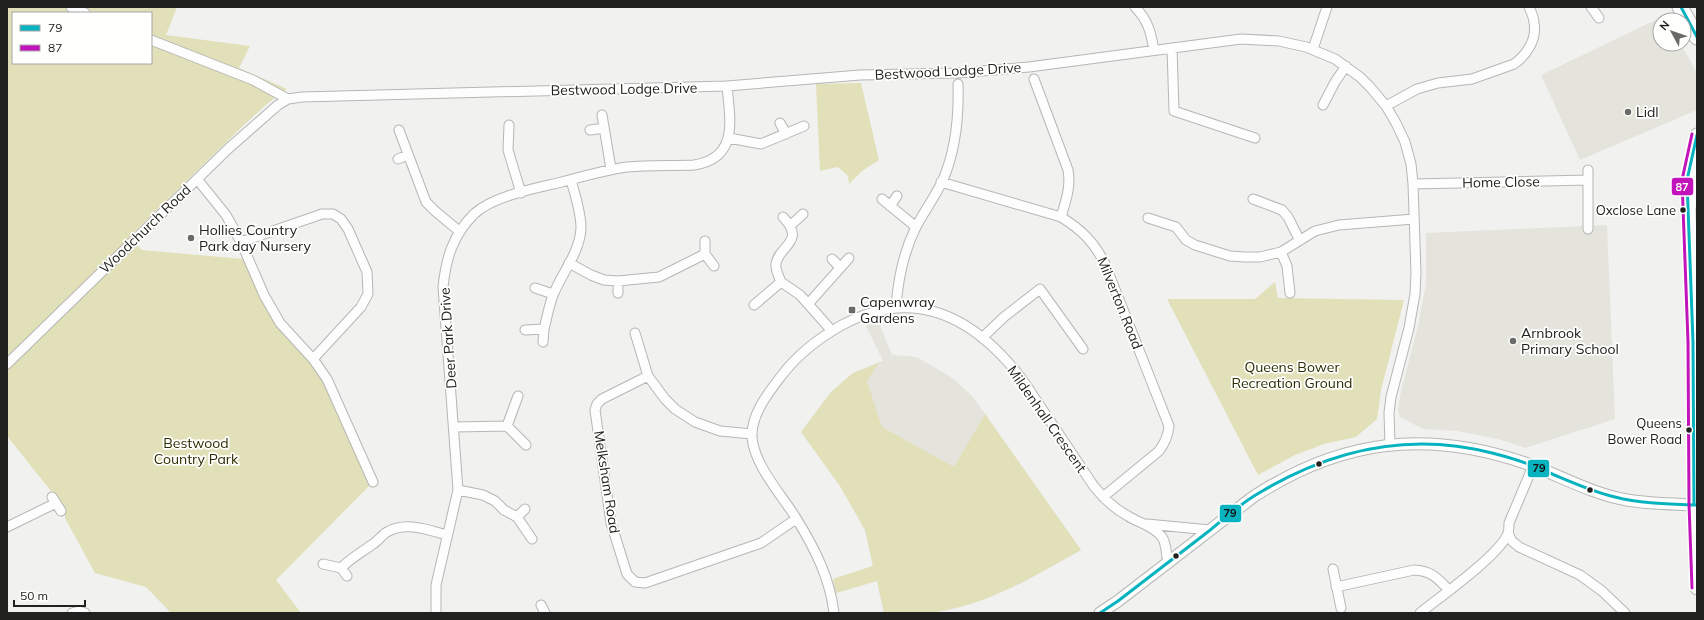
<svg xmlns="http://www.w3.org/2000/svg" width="1704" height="620" viewBox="0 0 1704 620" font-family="Mulish,sans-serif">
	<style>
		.built { fill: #e4e4dd }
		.green { fill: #e1e0b9; fill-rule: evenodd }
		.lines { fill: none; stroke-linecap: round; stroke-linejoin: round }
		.minor-casing { stroke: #b6b6b4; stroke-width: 11 }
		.tertiary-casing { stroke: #b6b6b4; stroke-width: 13 }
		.secondary-casing { stroke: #b6b6b4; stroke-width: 15 }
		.trunk-casing { stroke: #b6b6b4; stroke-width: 17 }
		.minor { stroke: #fdfdfd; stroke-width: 9 }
		.tertiary { stroke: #fdfdfd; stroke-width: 11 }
		.secondary { stroke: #fdfdfd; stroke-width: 13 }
		.trunk { stroke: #fdfdfd; stroke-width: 15 }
		.bus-1-casing { stroke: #fffffe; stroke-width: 6 }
		.bus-2-casing { stroke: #fffffe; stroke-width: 6 }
		.bus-1 { stroke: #08b3c0; stroke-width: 3 }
		.bus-2 { stroke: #c115bb; stroke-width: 3 }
		.poi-dot { fill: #6a6a68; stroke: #fffffe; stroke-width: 1.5 }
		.bus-dot { fill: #212120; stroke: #fffffe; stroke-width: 1.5 }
		.labels { text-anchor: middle; stroke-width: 3.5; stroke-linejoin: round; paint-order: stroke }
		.bus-label { font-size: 13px; fill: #212120; stroke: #fffffe; text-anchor: end }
		.street-label { font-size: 14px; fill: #212120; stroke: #fffffe }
		.poi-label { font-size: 14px; fill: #212120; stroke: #fffffe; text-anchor: start }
		.park-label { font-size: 14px; fill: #2d2c02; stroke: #fffffe }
		.line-badge { stroke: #fffffe; stroke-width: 1.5 }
		.badge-label { font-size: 11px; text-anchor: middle; font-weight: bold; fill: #fff }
		.pale-badge-label { font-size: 11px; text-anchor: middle; font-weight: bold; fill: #111 }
	</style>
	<rect width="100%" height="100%" fill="#f1f1ef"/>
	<!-- built -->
	<path class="built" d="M1666 15 1668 20H1660V44H1681L1697 73V110L1580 160 1541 75Z
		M1607 225 1615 419 1525 448 1502 440 1478 435 1457 431 1423 429 1400 417 1398 411 1401 391 1418 326 1426 284V233Z
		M877 318 892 355 917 357 954 379 973 397 1081 550 1020 584 983 600 942 611 926 613H884L877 581 836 593 833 579 873 566 865 530 840 486 801 432 831 392 853 373 883 361 865 324Z"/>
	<!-- green -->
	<path class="green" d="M7 7H177L166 35 250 46 239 68 287 89 267 104 246 123 129 237 142 250 243 259 267 309 280 330 318 371 332 398 348 438 371 484 276 580 301 613H171L146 587 95 573 65 518V513L55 496 7 436ZM13 13H151V63H13Z
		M861 83 879 160 862 171 849 184 848 176 838 167 820 171 816 84Z
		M1275 282 1278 298 1404 300 1381 390 1377 419 1356 437 1324 444 1295 455 1258 475 1167 299H1255Z
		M883 361 878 364 867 381 882 427 954 467 985 414 1081 550C1034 576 981 609 926 613 912 614 898 613 884 613L877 581 836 593 833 579 873 566 865 530 840 486 801 432 831 392 853 373Z"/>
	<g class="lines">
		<!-- minor casing -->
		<g class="minor-casing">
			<path id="minor" d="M71 7 85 13
				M1135 7C1148 20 1151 33 1154 50
				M1591 7 1599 18
				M151 40 253 80 288 99 302 97 727 86 860 75 957 73 1029 67 1241 39 1279 41 1306 47 1335 59 1360 77 1370 87 1386 106 1396 123 1405 142 1411 164 1413 184 1416 273 1415 294 1409 328 1391 397 1389 413 1390 445
				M1172 48 1174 111 1255 138
				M1313 49 1327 7
				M1034 79 1068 170C1071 187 1066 200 1061 217
				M1323 105 1335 82 1346 66
				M1386 106 1417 89 1438 83 1472 79 1514 64C1527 55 1537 39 1534 23 1534 17 1531 12 1529 7
				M602 115 611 169
				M780 123 786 134
				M509 125 508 150 521 193
				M399 130 426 202 435 211 459 231
				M590 130 604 128
				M729 138 761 144 804 126
				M398 159 408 155
				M197 179 226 215 241 242 264 295 280 323 313 359 327 379 373 482
				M941 182 1061 217C1082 230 1094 242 1105 264L1169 426C1168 436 1165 443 1159 451L1103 497
				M1413 184 1588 180
				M882 199 916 227
				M1253 199 1282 210 1288 217 1299 239
				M890 206 897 196
				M1148 218 1176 227 1186 240 1195 245 1230 256 1245 257H1260L1281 252 1315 231 1339 225 1414 219
				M791 225 803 214
				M1588 229V170
				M705 241V254L714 266
				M241 242 322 214H333L341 219 348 229 367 272 368 294 361 307 313 359
				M1281 252 1287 266 1290 293
				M832 259 840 267
				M569 263 591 275 604 280 618 281 659 277 705 254
				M618 281V293
				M781 282C779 277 775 269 776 264 778 246 807 242 783 217
				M781 282 800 295 832 331
				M535 288 553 294
				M809 303 849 258
				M754 305 781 282
				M896 307C898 279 903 253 916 227 924 212 934 198 942 182 956 151 959 117 958 84
				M544 329C547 318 549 304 554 293 562 273 580 252 581 228 581 212 575 195 571 180
				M525 330 544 329 543 342
				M635 333 648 376 665 399 675 409 695 422 720 431 752 434
				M982 338 1004 317 1040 289 1083 349
				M7 364 228 149 278 105 288 99
				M648 376 602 399 597 404 595 410 611 523 627 574 635 582 645 583 761 543 796 519
				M507 426 518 396
				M454 427 507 426 526 445
				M458 490 483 495 495 501 504 510 517 517 532 539
				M52 497 61 511
				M517 517 525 509
				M1147 524 1210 530
				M7 527 56 503
				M1508 533 1512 541 1519 547 1580 575 1602 591 1625 613
				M323 564 341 568 347 576
				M341 568C351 558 362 552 373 544 378 541 382 535 387 532 406 521 428 530 447 535
				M1333 569 1341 608
				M1336 587 1414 570C1432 571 1437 578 1449 590
				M541 605 545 613
				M72 613 79 611 85 613
				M436 613V585L458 490 443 287C446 258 453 235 474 214 493 196 537 188 562 182 584 176 605 170 627 167 649 165 672 166 694 165 739 158 730 120 727 86
				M834 613C830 578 814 547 796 518 781 494 754 465 752 437 751 414 769 392 782 375 798 354 819 338 842 325 916 285 975 318 1022 379L1093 485C1103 498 1113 508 1128 516 1139 523 1154 526 1162 537 1167 544 1166 556 1168 564
				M1420 613C1440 597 1501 554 1508 533 1509 530 1509 526 1509 523L1533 466"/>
		</g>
		<!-- tertiary casing -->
		<g class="tertiary-casing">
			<path id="tertiary" d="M1100 613 1118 601 1253 497C1342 439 1427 429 1528 464 1561 476 1592 494 1627 500 1650 504 1674 504 1697 505"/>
		</g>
		<!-- secondary casing -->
		<g class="secondary-casing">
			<path id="secondary" d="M1697 157 1689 209 1693 342 1694 504 1697 588
				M1690 166 1697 135"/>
		</g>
		<!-- trunk casing -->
		<g class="trunk-casing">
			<path id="trunk" d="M1680 7 1697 37"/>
		</g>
		<!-- minor -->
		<use href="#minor" class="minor"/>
		<!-- tertiary -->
		<use href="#tertiary" class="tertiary"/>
		<!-- secondary -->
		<use href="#secondary" class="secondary"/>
		<!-- trunk -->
		<use href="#trunk" class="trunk"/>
		<!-- bus-1 casing -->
		<g class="bus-1-casing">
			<path id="bus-1" d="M1681 7 1697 37
				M1694 504 1693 342 1687 180 1697 135
				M1100 613 1118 601C1148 578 1179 554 1209 531 1224 519 1238 506 1254 496 1328 450 1407 431 1492 453 1508 457 1525 462 1540 469 1565 479 1589 491 1615 497 1642 504 1669 504 1697 505"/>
		</g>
		<!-- bus-2 casing -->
		<g class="bus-2-casing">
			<path id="bus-2" d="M1692 588 1689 504 1688 342 1682 180 1692 134"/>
		</g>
		<!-- bus-1 -->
		<use href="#bus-1" class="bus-1"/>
		<!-- bus-2 -->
		<use href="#bus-2" class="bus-2"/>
	</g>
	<!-- markers -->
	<g class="poi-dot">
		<circle cx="1628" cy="112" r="4"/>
		<circle cx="191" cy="238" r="4"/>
		<rect x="848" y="306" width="8" height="8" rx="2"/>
		<circle cx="1513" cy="341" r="4"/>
	</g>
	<g class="bus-dot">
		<circle cx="1683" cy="210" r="3.5"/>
		<circle cx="1689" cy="430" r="3.5"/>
		<circle cx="1319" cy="464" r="3.5"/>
		<circle cx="1590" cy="490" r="3.5"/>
		<circle cx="1176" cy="556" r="3.5"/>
	</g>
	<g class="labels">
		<!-- bus labels -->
		<g class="bus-label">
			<text x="1676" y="215">Oxclose Lane</text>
			<text x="1682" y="428">Queens<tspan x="1682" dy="16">Bower Road</tspan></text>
		</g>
		<!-- street labels -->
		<g class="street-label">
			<text transform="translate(948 71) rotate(-3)" y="5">Bestwood Lodge Drive</text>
			<text transform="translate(624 89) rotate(-1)" y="5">Bestwood Lodge Drive</text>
			<text transform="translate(1501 182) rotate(-1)" y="5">Home Close</text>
			<text transform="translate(145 229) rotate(-44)" y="5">Woodchurch Road</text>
			<text transform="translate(1120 303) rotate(68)" y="5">Milverton Road</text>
			<text transform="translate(448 338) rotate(-94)" y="5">Deer Park Drive</text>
			<text transform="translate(1047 419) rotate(55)" y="5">Mildenhall Crescent</text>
			<text transform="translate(607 482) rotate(81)" y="5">Melksham Road</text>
		</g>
		<!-- poi labels -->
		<g class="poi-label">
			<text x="1636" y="117">Lidl</text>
			<text x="199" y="235">Hollies Country<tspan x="199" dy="16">Park day Nursery</tspan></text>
			<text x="860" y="307">Capenwray<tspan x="860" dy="16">Gardens</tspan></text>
			<text x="1521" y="338">Arnbrook<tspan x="1521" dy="16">Primary School</tspan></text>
		</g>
		<!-- park labels -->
		<g class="park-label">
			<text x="1292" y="372">Queens Bower<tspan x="1292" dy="16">Recreation Ground</tspan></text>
			<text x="196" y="448">Bestwood<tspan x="196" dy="16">Country Park</tspan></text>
		</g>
	</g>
	<g class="line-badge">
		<rect x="1671" y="177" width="23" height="19" rx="4" fill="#c115bb"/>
		<rect x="1527" y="459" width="23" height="19" rx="4" fill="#08b3c0"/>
		<rect x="1219" y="504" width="23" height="19" rx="4" fill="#08b3c0"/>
	</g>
	<g class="badge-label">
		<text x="1682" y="191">87</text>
	</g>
	<g class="pale-badge-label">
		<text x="1539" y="472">79</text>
		<text x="1230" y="517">79</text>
	</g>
	<!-- border -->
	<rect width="1704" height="620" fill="none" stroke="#212120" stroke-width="16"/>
	<!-- legend -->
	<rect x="12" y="12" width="140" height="52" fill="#fffffe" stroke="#a6a6a5"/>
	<rect x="20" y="25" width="20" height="6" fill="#08b3c0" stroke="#a6a6a5"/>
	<text x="48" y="32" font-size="12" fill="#212120">79</text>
	<rect x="20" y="45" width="20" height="6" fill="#c115bb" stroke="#a6a6a5"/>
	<text x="48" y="52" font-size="12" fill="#212120">87</text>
	<!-- north arrow -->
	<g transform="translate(1672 32) rotate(310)"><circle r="19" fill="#fffffe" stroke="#a6a6a5"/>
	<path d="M0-3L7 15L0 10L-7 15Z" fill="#6a6a68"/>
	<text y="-6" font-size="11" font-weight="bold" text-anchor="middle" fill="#212120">N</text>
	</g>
	<!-- scale -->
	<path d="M14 600v6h71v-6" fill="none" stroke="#212120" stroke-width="2"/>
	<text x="20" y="600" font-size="12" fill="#212120" stroke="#fffffe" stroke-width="3" paint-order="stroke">50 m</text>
</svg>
